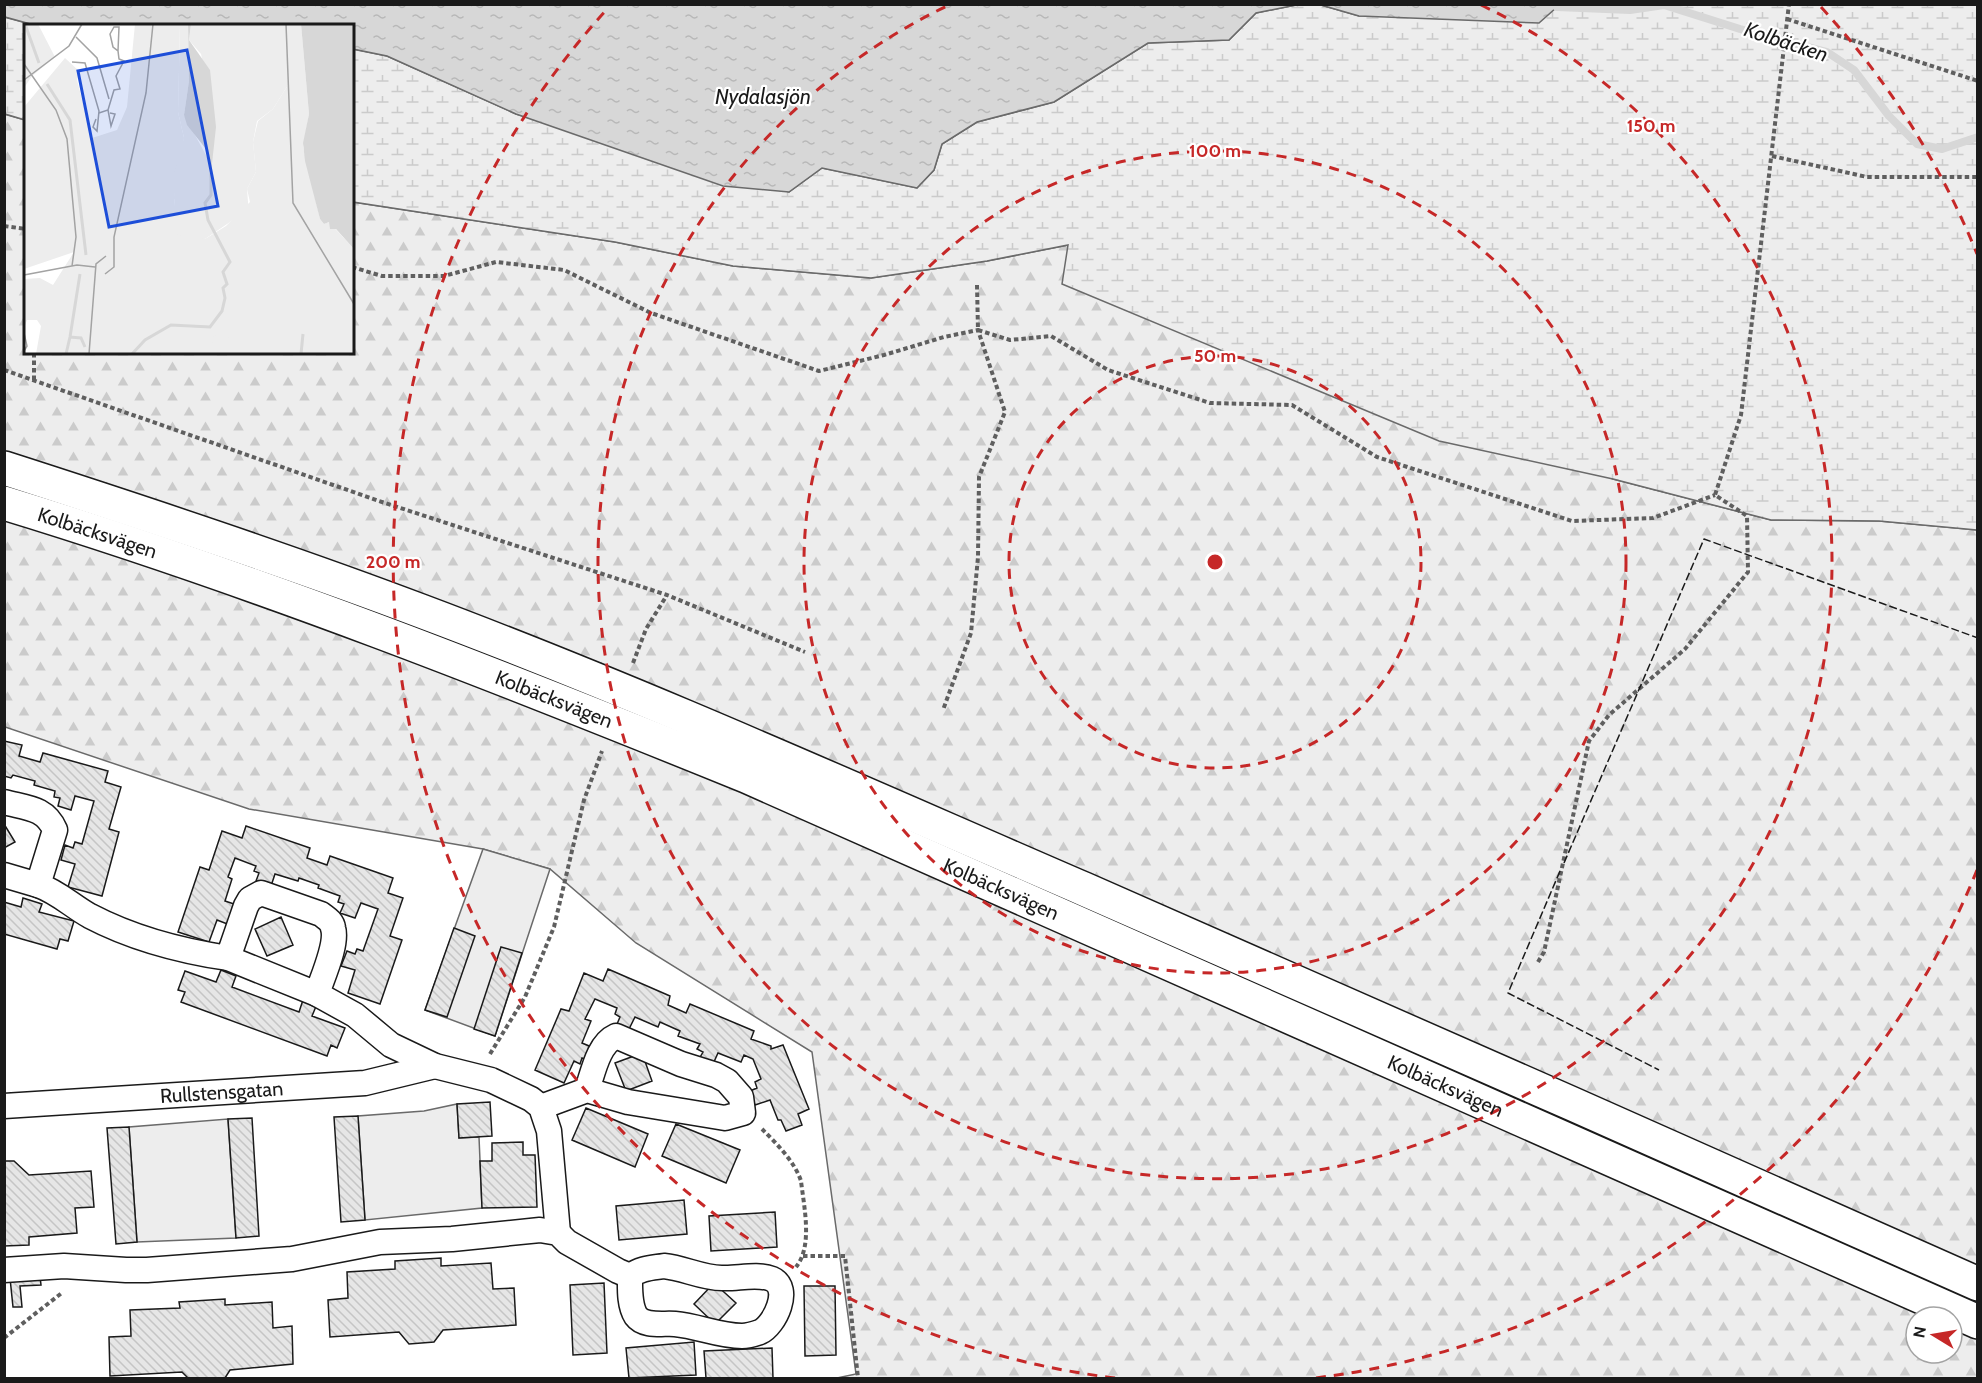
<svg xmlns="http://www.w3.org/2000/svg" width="1982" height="1383" viewBox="0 0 1982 1383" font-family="Cabin,sans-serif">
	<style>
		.forest { fill: url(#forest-firs); stroke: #6a6a6a; stroke-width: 1.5; fill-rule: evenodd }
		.wetland { fill: url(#wetland-marsh); stroke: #6a6a6a; stroke-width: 1.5 }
		.pitch { fill: #ededed; stroke: #6a6a6a; stroke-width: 1.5 }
		.water { fill: url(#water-ripples); stroke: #6a6a6a; stroke-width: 1.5 }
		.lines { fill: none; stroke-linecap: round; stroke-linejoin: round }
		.stream { stroke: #d7d7d7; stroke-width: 8 }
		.building { fill: url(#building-back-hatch); stroke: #1a1a1a; stroke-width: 1.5 }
		.street-casing { stroke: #1a1a1a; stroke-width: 27 }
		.highway-casing { stroke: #1a1a1a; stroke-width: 36 }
		.path { stroke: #5f5f5f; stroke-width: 4; stroke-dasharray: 4.5 3; stroke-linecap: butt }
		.street { stroke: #fff; stroke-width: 24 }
		.highway { stroke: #fff; stroke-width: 33 }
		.fence { stroke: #1a1a1a; stroke-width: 1.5; stroke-dasharray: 8 3; stroke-linecap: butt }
		.ring { fill: none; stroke: #c62828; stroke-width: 3; stroke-dasharray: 10 8 }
		.labels { text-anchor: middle; stroke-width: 4.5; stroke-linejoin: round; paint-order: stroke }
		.street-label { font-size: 20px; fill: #1a1a1a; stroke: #fff }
		.water-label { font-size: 21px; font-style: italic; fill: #1a1a1a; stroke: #fff }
		.inset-river { fill: none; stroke: #d7d7d7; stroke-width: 3 }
		.inset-road { fill: none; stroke: #a3a3a3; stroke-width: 1.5 }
		.view { fill: #1d4ed8; fill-opacity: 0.15; stroke: #1d4ed8; stroke-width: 3 }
		.inset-edge { fill: none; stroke: #1a1a1a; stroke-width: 3 }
		.centre { fill: #c62828; stroke: #fff; stroke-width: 3 }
		.ring-label { font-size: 18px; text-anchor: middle; font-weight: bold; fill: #c62828; stroke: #fff; stroke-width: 4.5; stroke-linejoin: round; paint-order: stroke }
	</style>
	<defs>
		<pattern id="forest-firs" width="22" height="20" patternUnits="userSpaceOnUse" patternTransform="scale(1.5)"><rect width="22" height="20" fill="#ededed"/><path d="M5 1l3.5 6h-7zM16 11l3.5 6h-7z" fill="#cbcbcb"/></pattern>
		<pattern id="wetland-marsh" width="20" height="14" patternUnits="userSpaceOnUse" patternTransform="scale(1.5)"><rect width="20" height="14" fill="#ededed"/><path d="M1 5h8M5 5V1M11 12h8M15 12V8" fill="none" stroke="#cbcbcb"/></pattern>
		<pattern id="water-ripples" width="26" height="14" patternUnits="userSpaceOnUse" patternTransform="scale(1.5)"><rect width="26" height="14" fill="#d7d7d7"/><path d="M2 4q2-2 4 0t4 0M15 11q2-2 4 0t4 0" fill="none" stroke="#b8b8b8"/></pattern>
		<pattern id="building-back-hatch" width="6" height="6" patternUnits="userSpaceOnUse" patternTransform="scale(1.5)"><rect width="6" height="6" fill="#e6e6e6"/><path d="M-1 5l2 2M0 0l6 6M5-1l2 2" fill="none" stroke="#c5c5c5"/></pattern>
	</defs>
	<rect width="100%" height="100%" fill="#fff"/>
	<!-- forest -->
	<path class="forest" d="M4 114 25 120 26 352H352L353 202 615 242 733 266 871 278 987 261 1068 245 1613 479 1771 520 1879 521 1977 530V1378H837L856 1374 812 1052 636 943 550 869 483 849 249 809 5 727ZM1916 1317H1952V1353H1916Z"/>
	<!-- wetland -->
	<path class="wetland" d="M1556 4 1977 5V530L1879 521 1771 520 1613 479 1439 441 1062 284 1068 245 987 261 871 278 733 266 615 242 353 202 352 49 387 56 516 114 789 192 822 168 917 188 934 170 942 144 977 122 1054 102 1148 43 1229 40 1256 13 1296 5H1321L1359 16 1557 7Z
		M4 17 34 25H52L26 26 25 120 5 114Z"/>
	<!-- pitch -->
	<path class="pitch" d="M483 849 550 869 495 1036 425 1010Z
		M457 1104 459 1138 479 1137 482 1208 365 1220 358 1116 424 1111Z
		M228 1119 236 1238 137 1242 129 1127Z"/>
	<!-- water -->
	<path class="water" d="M1556 4 1557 7 1539 23 1359 16 1321 5Z
		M4 5 5 4 1296 5 1256 13 1229 40 1148 43 1054 102 977 122 942 144 934 170 917 188 822 168 789 192 723 186 516 114 387 56 353 49 352 26 34 25 5 17Z"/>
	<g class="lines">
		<!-- stream -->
		<path class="stream" d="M1557 7 1630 10 1664 5 1740 29 1827 52 1854 70 1889 116 1917 144 1942 149 1978 137"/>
	</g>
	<!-- building -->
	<path class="building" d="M4 741 22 745 19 756 40 762 43 753 108 771 105 782 121 787 109 829 119 832 102 896 68 887 75 864 61 860 65 845 73 848 75 842 82 844 94 801 75 796 71 810 58 806 60 798 54 797 55 791 34 785 35 781 13 775 11 778 4 776Z
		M4 824 15 842 4 848Z
		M246 826 310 848 307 858 327 865 330 856 393 878 388 893 403 898 390 936 402 940 380 1004 348 993 355 970 341 966 347 951 355 954 357 949 363 951 378 909 361 903 355 918 340 913 344 904 338 902 340 896 318 888 319 885 299 878 298 881 275 874 271 886 256 881 259 873 254 871 256 866 235 858 228 877 232 879 225 901 237 905 230 925 217 920 209 942 178 932 200 867 209 870 222 831 242 838Z
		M23 898 42 904 39 912 74 921 68 941 60 939 57 949 4 934V902L21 907Z
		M281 917 293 945 267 956 255 929Z
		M454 928 475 936 447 1017 425 1010Z
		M501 947 522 953 495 1036 474 1029Z
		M608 969 670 996 668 1005 686 1013 690 1004 754 1031 751 1039 771 1046V1049L783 1045 809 1109 798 1114 802 1125 786 1131 781 1120H778L770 1100 755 1105 750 1091 757 1088 755 1082 761 1079 753 1059 744 1055 741 1062 718 1053 713 1064 699 1059 703 1052 697 1049 700 1044 678 1036 680 1031 660 1022 658 1027 635 1017 629 1029 617 1024 620 1017 615 1014 617 1008 595 999 585 1019 591 1021 582 1043 594 1048 590 1061 582 1058 580 1064 574 1061 564 1083 535 1070 561 1009 569 1011 584 973 603 981Z
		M221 970 236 976 232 987 299 1012 303 1000 317 1004 312 1016 345 1028 337 1048 331 1045 327 1056 181 1002 185 992 178 990 185 971 216 982Z
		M642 1053 652 1081 626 1091 615 1063Z
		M490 1102 492 1136 459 1138 457 1104Z
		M586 1108 648 1134 635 1167 572 1140Z
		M358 1116 365 1220 341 1222 334 1117Z
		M252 1118 259 1236 236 1238 228 1119Z
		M676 1124 740 1150 726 1183 662 1156Z
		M129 1127 137 1242 116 1244 107 1128Z
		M523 1142V1155H535L537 1207 482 1208 480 1161H492V1143Z
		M4 1161H14L29 1175 91 1171 94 1207 75 1208 77 1233 29 1237V1245L4 1246Z
		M684 1200 687 1234 619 1240 616 1206Z
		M775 1212 777 1247 711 1251 709 1216Z
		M441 1258V1266L491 1263 493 1289 514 1288 516 1325 443 1330 434 1342 409 1344 399 1332 330 1337 328 1300 348 1298 347 1272 395 1269V1261Z
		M40 1276 41 1285 20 1286 22 1307H13L10 1278Z
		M604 1283 607 1353 573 1355 570 1285Z
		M714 1283 736 1303 715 1324 694 1304Z
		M804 1286H835L836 1355 805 1356Z
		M225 1299V1305L272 1302 273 1328 292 1326 293 1364 230 1370 225 1378H188L182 1372 110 1376 109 1337 131 1336 130 1310 180 1308 179 1302Z
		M694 1342 696 1375 629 1378 626 1348Z
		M772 1348 773 1378H706L704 1351Z"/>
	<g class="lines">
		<!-- street casing -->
		<g class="street-casing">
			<g id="street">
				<path d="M4 802C26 808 45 807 55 830L38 885C58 892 72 906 90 916 132 938 181 951 228 958L246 906 250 899 261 893 321 914C326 918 332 921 333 928 338 944 322 978 317 994L355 1015 391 1045 435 1066 491 1080 531 1099 541 1107 549 1131 558 1233"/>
				<path d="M4 875 38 885"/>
				<path d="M228 958 317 994"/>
				<path id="s1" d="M4 1106 365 1083 435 1066"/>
				<path d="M541 1107 587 1090 628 1102 725 1118 743 1113 741 1097 727 1081 716 1075 681 1064 616 1036C598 1044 593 1073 587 1090"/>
				<path d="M664 1266C684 1268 702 1278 722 1278 737 1279 757 1273 772 1279 792 1288 775 1325 760 1332 754 1334 748 1336 742 1336 719 1336 698 1326 675 1324 663 1323 644 1327 636 1316 629 1305 630 1288 630 1276 641 1268 651 1268 664 1266Z"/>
				<path d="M4 1270 64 1266 126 1270H147L292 1259 380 1242 452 1239 540 1230 558 1233 567 1242 618 1271 630 1276"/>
			</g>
		</g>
		<!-- highway casing -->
		<g class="highway-casing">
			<g id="highway">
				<path d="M4 468C144 513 284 559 421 611 645 695 864 794 1084 889 1383 1019 1680 1152 1978 1284"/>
				<path id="s2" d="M4 503C257 580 502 677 746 776L1978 1322"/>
			</g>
		</g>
		<!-- path -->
		<path class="path" d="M1787 19 1978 81
			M1772 156 1867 177H1978
			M4 226 26 229
			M352 267 382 276H444L496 262 564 270 651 313 819 371 884 355 944 337 978 330 1005 412 979 477 978 557 971 633 943 710
			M977 285 978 330 1010 340 1051 336 1108 370 1210 403 1292 405 1377 457 1572 521 1653 518 1715 495
			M4 370 379 501 667 595 805 652
			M34 380V352
			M633 663 646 629 667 595
			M1538 962 1544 952 1589 741 1609 715 1685 649 1748 572 1747 516 1715 495 1741 415 1789 4
			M490 1054 525 997 554 927 584 800 602 751
			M762 1129C776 1143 795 1162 801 1181 804 1207 813 1246 796 1267
			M803 1256H845L858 1378
			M4 1338 63 1292"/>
		<!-- street -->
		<use href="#street" class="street"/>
		<!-- highway -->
		<use href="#highway" class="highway"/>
		<!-- fence -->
		<path class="fence" d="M1564 863 1704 539 1978 638
			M1560 871 1508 993 1659 1070"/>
	</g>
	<!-- distance rings -->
	<g class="ring">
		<circle cx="1215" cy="562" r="206"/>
		<circle cx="1215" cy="562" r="411"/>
		<path d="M1481 5A617 617 0 1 1 949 5"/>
		<path d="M1977 870A822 822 0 0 1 1315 1378M1115 1378A822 822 0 0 1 609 7M1821 7A822 822 0 0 1 1977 254"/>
	</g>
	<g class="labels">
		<!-- street labels -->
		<g class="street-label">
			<text dy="7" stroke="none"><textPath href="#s2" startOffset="98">Kolbäcksvägen</textPath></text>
			<text dy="7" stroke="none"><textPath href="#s2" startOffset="584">Kolbäcksvägen</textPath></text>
			<text dy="7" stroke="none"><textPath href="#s2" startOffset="1070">Kolbäcksvägen</textPath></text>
			<text dy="7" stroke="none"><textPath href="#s2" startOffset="1556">Kolbäcksvägen</textPath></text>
			<text dy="7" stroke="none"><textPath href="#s1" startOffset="218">Rullstensgatan</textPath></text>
		</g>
		<!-- water labels -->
		<g class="water-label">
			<text transform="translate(1786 42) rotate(18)" y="7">Kolbäcken</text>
			<text x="763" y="104">Nydalasjön</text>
		</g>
	</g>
	<!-- overview -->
	<g transform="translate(24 24)">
		<rect width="330" height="330" fill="#fff"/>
		<path d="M0 0H14L31 33 8 52 0 64ZM111 0H156L154 88 160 114 150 174 151 182 181 215 202 202 226 178 223 165 232 148 229 118 234 97 249 85 264 61 262 0H277L285 90 279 123 296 195 300 200 305 198 330 225V330H12L17 302 13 296H3L0 304V255L16 254 29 261 50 228 0 245V83L41 34 55 47 53 56 68 114 93 106 103 83Z" fill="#ededed"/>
		<path d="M156 0H164L165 57 160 91 183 133 188 113 187 75 177 30 165 16 167 0H262L264 61 249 85 233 97 229 118 232 148 223 165 225 191 219 197 209 196 181 215 154 211 150 174 151 146 160 114 154 88ZM203 310 210 312 183 320 178 314Z" fill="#ededed"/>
		<path d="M164 0H167L165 16 186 46 192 103 187 149 182 125 163 101 160 91 165 57ZM277 0H330V225L312 205H306L305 198 300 200 296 195 281 137 279 119 285 90Z" fill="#d7d7d7"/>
		<path class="inset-river" d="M1 0 15 39M23 60 46 96 62 231M46 313 56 250M42 330 46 313 57 314 61 323M108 330 121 316 147 301 186 303 198 287 201 274 199 264 203 260 199 248 206 238 184 196 181 179 187 171V149M277 330 279 310"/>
		<path class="inset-road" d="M262 0 269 179 330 280M52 13 73 34 85 75M48 38 61 39 75 87 73 107 69 103 72 95M0 40 32 86 43 115 52 213 48 242M0 56 45 22 58 0M84 86 87 102 91 90 86 89M75 89 84 86 90 66 96 65 92 52 100 37 95 35 94 27 89 23 86 10 90 3H95L94 27M81 250 90 243V213L122 69 129 0M0 251 53 241 71 243M0 309 3 322 0 327M65 330 72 240 82 232"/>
		<path class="view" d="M163 26 194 182 85 203 54 47Z"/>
		<rect width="330" height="330" class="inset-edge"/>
	</g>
	<circle cx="1215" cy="562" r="9" class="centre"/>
	<g class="ring-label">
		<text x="1651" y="132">150 m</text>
		<text x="1215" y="157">100 m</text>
		<text x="1215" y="362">50 m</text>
		<text x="393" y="568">200 m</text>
	</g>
	<!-- border -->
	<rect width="1982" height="1383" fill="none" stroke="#1a1a1a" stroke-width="12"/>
	<!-- north arrow -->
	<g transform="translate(1934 1335) rotate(281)"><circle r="28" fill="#ffffff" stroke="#a3a3a3" stroke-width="1.5"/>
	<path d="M0-4.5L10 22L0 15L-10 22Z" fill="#c62828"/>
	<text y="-9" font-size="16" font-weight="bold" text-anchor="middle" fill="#1a1a1a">N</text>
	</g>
</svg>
